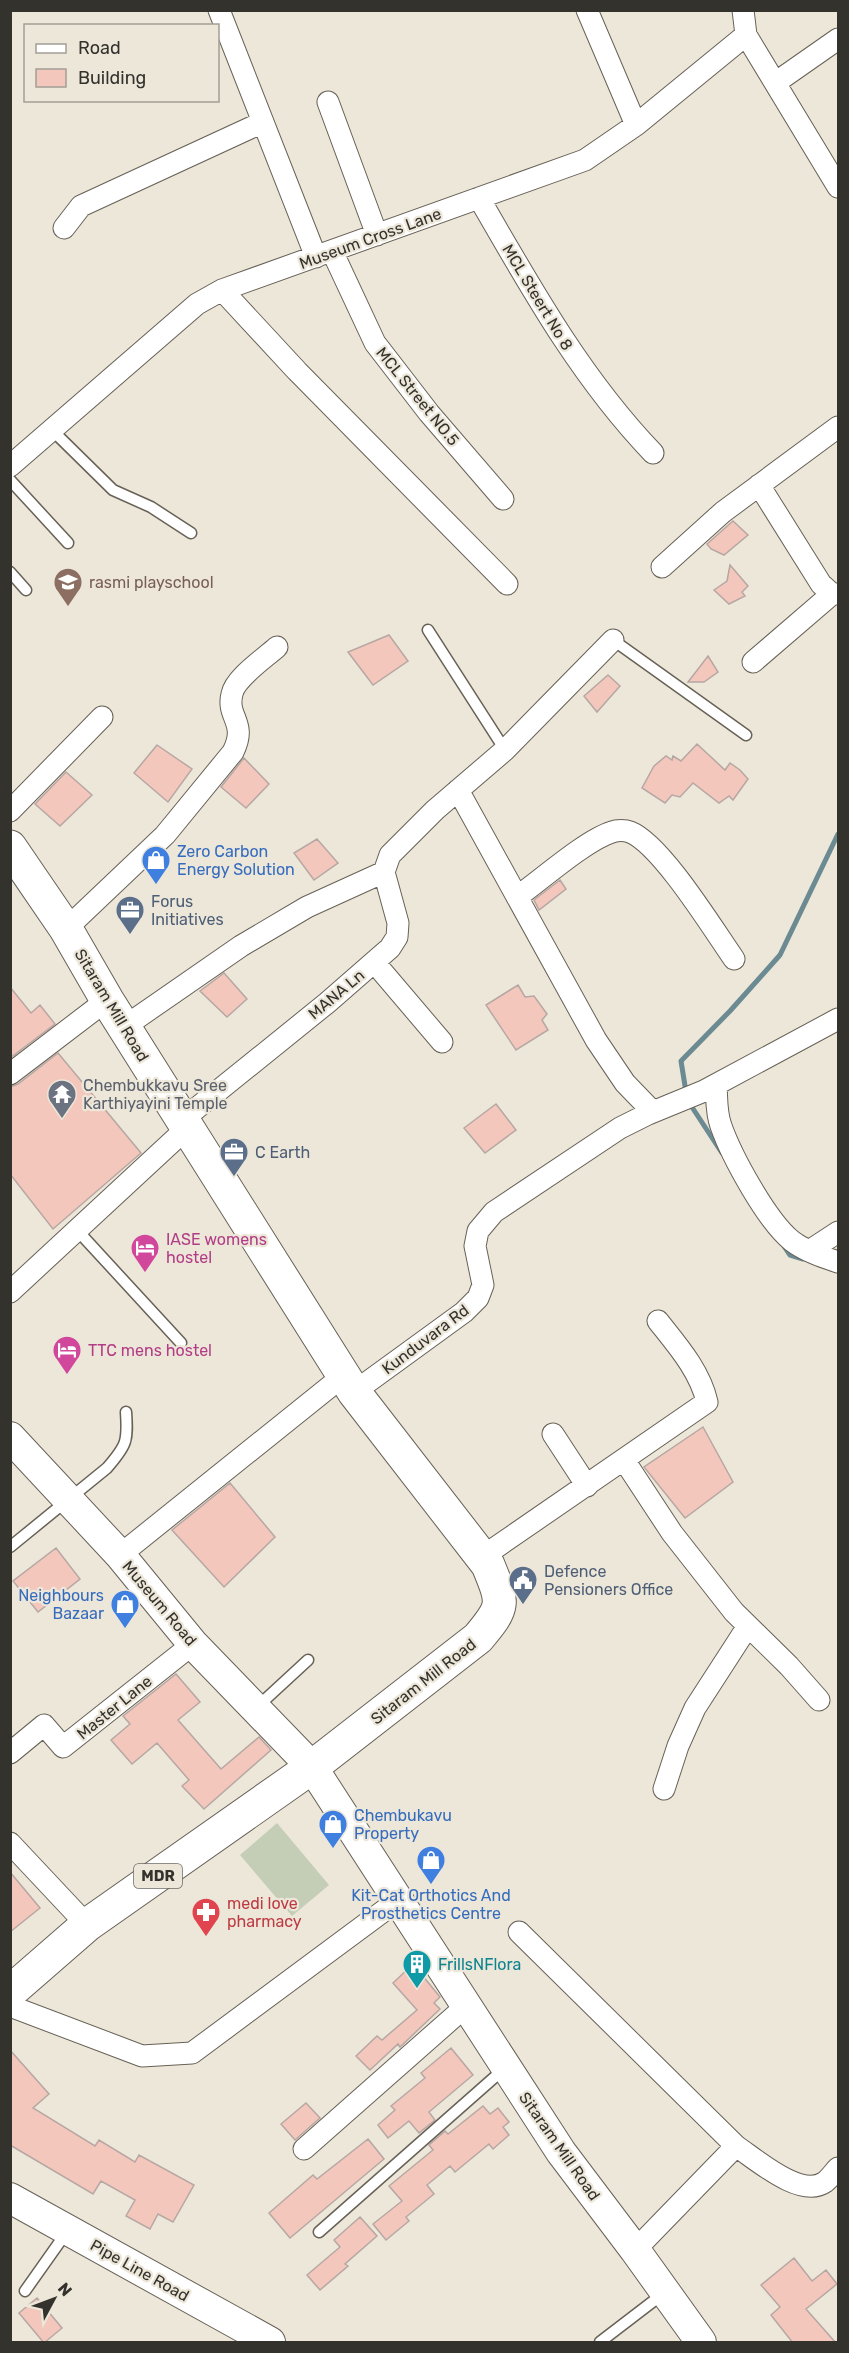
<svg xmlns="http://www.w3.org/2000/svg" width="849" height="2353" viewBox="0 0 849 2353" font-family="Rubik,sans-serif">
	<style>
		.green { fill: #c4cdb6 }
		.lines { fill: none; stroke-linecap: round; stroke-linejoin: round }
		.stream { stroke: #6b8a92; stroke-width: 5 }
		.building { fill: #f3c7bc; stroke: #b7a7a3; stroke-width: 1.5 }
		.lane-casing { stroke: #676156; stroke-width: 13 }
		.street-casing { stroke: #676156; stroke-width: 23 }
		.secondary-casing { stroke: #676156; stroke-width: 32 }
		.primary-casing { stroke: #676156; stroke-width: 35 }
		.lane { stroke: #fff; stroke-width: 10 }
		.street { stroke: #fff; stroke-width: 21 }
		.secondary { stroke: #fff; stroke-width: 30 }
		.primary { stroke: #fff; stroke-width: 33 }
		.labels { text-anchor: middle; stroke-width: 4.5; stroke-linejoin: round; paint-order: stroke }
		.shield { fill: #ede7da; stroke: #6c6861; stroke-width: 1.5 }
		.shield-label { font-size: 15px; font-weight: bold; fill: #34322d }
		.street-label { font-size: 16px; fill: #34322d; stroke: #ede7da }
		.education-label { font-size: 16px; fill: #785e54; stroke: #ede7da; text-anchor: start }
		.shop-label { font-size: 16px; fill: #366cbe; stroke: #ede7da; text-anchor: start }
		.service-label { font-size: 16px; fill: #4e5e75; stroke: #ede7da; text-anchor: start }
		.worship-label { font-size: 16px; fill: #5b616d; stroke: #ede7da; text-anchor: start }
		.hotel-label { font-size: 16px; fill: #b23c85; stroke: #ede7da; text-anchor: start }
		.health-label { font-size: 16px; fill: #be3a42; stroke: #ede7da; text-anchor: start }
		.culture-label { font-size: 16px; fill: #0d838f; stroke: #ede7da; text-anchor: start }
	</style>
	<rect width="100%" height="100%" fill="#ede7da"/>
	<!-- green -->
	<path class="green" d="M277 1823 329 1885 292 1916 240 1855Z"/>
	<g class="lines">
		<!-- stream -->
		<path class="stream" d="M686 1092 681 1061 730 1011 780 955 838 834
			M688 1101 722 1153
			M784 1246 790 1255 803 1259"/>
	</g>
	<!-- building -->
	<path class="building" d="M733 521 748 535 724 555 711 549 707 544Z
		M730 565 748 586 742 592 745 596 729 604 714 590 727 581Z
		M389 635 408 661 373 685 348 652Z
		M708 656 718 672 704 682H688Z
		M608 675 620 686 597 712 584 696Z
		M697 744 725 770 730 763 740 770 748 779 733 800 729 796 719 803 693 783 680 797 672 795 665 803 642 788 654 766 666 756 672 760 673 756 681 761Z
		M157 745 192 769 168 802 134 773Z
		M244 758 269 784 246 808 221 787Z
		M66 772 92 795 60 826 35 804Z
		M317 839 338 863 314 880 294 853Z
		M560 880 566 889 539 910 534 900Z
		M224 973 247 999 227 1017 200 991Z
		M518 985 525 997 534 996 547 1014 542 1020 548 1030 516 1050 486 1005Z
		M10 987 31 1013 40 1005 55 1024 10 1058Z
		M58 1053 141 1153 53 1229 10 1174V1087L18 1084Z
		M496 1104 516 1130 485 1153 464 1128Z
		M703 1427 733 1482 685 1518 644 1467Z
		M230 1483 275 1537 224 1587 172 1530Z
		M56 1548 80 1579 38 1612 13 1581Z
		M176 1674 200 1702 178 1720 221 1769 259 1737 271 1750 204 1809 182 1786 189 1780 157 1743 132 1764 111 1740 130 1724 123 1716Z
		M10 1872 40 1908 10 1932Z
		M413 1964 440 1997 434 2003 440 2009 400 2047 398 2044 370 2070 356 2056 377 2036 382 2040 417 2010 393 1983Z
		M451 2048 473 2075 429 2112 435 2120 419 2133 409 2121 388 2138 378 2125 395 2110 391 2106 425 2078 421 2073Z
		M10 2050 49 2094 33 2108 95 2146 99 2140 135 2162 139 2155 194 2185 173 2222 158 2214 150 2229 126 2216 135 2200 101 2181 93 2194 10 2145Z
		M306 2103 320 2118 295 2140 281 2124Z
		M483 2106 490 2114 498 2108 509 2122 503 2127 509 2135 493 2149 489 2144 455 2172 450 2166 427 2185 434 2194 406 2217 409 2221 386 2240 373 2224 402 2201 389 2186 433 2150 429 2145 445 2131 448 2134Z
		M368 2139 384 2159 290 2238 269 2213 313 2175 317 2179Z
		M360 2217 377 2236 345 2264 348 2266 320 2290 307 2275 340 2247 334 2240Z
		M794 2258 812 2281 826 2270 837 2284 806 2309 836 2343H793L771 2315 780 2307 761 2285Z
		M37 2298 62 2328 44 2343 19 2313Z"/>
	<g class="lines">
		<!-- lane casing -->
		<g class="lane-casing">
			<path id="lane" d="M52 430 113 490 151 507 191 533
				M10 480 68 543
				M10 572 26 590
				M428 630 505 750
				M613 640 746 735
				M77 1230 181 1343
				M10 1547 107 1468C127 1445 128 1441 126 1412
				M257 1707 308 1660
				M319 2232 505 2068
				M25 2291 66 2233
				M600 2342 664 2293"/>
		</g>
		<!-- street casing -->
		<g class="street-casing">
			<path id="street" d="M219 10 316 257
				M587 10 636 125
				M743 10 746 35 838 187
				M775 83 838 39
				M328 102 377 235
				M479 198C531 288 581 378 653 453
				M64 228 81 206 263 122
				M332 251 375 343 429 413 503 499
				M222 290 297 371 507 584
				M10 466 197 304 222 290 585 160 636 125 746 35
				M759 485 821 584 832 594H838
				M662 567 723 512 838 427
				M753 662 832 594
				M458 790 596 1040 625 1083 653 1112
				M10 811 102 717
				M517 897C541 880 586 840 612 832 617 830 625 830 630 832 661 844 713 929 734 959
				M66 929 165 835 233 752C248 722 226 718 232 694 235 678 265 658 277 647
				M374 962 442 1042
				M124 1027 241 946 307 907 384 872
				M10 1074 107 1000
				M716 1085C717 1099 716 1113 721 1126 732 1157 767 1221 792 1241 805 1251 823 1257 838 1262
				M182 1120 327 1003 390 948 397 937 398 923 384 872 390 855 435 810 505 750 613 640
				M809 1251 838 1232
				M10 1292 187 1128
				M354 1392 464 1312 478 1298 483 1285 475 1246 478 1231 494 1212 620 1128 648 1114 704 1091 838 1019
				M553 1434 587 1486
				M624 1460 672 1533 734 1612 789 1666 819 1700
				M120 1555 343 1376
				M482 1557 707 1402C700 1371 677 1345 658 1321
				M10 1753 44 1725 63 1747 193 1644
				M664 1789 678 1746 695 1708 748 1626
				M10 1843 87 1925
				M519 1932 736 2146
				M10 2006 142 2056 192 2053 397 1901
				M304 2149 466 2006
				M635 2250 736 2146C757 2160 801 2199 825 2182 830 2178 834 2172 838 2168"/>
		</g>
		<!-- secondary casing -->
		<g class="secondary-casing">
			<path id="secondary" d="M10 1437 120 1555 193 1644 312 1767 561 2152 635 2250 701 2342
				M10 2198 270 2342"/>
		</g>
		<!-- primary casing -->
		<g class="primary-casing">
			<path id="primary" d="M10 847 66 929 107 1000 354 1392 488 1565C504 1604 505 1606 478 1638L312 1767 87 1925 10 1992"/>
		</g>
		<!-- lane -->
		<use href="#lane" class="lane"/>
		<!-- street -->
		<use href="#street" class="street"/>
		<!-- secondary -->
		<use href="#secondary" class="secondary"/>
		<!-- primary -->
		<use href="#primary" class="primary"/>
	</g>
	<!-- icons -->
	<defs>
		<g id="school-pin" transform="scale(1.5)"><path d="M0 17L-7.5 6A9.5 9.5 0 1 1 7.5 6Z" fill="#8d6e63" stroke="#ede7da"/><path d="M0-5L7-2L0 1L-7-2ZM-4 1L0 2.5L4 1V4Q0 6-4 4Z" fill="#fff"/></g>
		<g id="shop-pin" transform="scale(1.5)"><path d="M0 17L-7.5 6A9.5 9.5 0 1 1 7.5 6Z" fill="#3f7fe0" stroke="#ede7da"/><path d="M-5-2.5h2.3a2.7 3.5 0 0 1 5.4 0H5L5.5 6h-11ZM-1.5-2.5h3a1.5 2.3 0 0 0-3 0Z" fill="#fff"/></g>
		<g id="office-pin" transform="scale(1.5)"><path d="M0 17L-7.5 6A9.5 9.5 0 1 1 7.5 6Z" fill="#5c6f8a" stroke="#ede7da"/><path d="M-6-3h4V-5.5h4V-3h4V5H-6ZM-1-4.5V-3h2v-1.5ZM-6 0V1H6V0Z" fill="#fff"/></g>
		<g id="temple-pin" transform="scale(1.5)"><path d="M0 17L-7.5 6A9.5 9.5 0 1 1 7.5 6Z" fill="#6b7280" stroke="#ede7da"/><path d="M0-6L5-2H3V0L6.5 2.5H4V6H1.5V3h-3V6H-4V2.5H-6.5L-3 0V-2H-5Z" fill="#fff"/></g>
		<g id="hotel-pin" transform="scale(1.5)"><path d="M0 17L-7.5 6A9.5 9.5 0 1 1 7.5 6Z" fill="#d1479c" stroke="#ede7da"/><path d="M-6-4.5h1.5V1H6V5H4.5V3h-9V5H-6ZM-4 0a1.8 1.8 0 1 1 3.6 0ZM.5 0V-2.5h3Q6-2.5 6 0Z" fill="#fff"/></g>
		<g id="civic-pin" transform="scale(1.5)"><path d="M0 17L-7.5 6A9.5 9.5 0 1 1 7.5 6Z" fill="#5c6f8a" stroke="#ede7da"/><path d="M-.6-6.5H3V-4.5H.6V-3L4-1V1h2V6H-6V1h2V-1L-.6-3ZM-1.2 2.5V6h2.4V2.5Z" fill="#fff"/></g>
		<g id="pharmacy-pin" transform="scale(1.5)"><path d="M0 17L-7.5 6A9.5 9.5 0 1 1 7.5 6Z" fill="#e0444e" stroke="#ede7da"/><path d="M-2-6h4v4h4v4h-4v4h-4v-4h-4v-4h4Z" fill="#fff"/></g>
		<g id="building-pin" transform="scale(1.5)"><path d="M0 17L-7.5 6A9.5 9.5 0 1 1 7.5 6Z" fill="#0f9aa8" stroke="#ede7da"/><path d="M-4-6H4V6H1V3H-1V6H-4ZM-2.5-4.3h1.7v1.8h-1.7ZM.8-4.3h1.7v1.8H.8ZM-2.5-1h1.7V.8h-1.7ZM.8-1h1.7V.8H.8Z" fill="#fff"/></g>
	</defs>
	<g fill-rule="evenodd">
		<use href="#school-pin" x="68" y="582"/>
		<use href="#shop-pin" x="156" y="860"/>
		<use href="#office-pin" x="130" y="910"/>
		<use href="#temple-pin" x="62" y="1094"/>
		<use href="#office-pin" x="234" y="1152"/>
		<use href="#hotel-pin" x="145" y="1248"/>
		<use href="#hotel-pin" x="67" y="1350"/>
		<use href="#civic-pin" x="523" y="1580"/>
		<use href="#shop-pin" x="125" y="1604"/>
		<use href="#shop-pin" x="333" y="1824"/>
		<use href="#shop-pin" x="431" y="1860"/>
		<use href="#pharmacy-pin" x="206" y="1912"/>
		<use href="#building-pin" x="417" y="1964"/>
	</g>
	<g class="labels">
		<!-- shield labels -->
		<rect class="shield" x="134" y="1864" width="48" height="24" rx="4.5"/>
		<g class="shield-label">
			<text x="158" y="1881">MDR</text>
		</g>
		<!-- street labels -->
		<g class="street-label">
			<text transform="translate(370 238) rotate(-20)" y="6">Museum Cross Lane</text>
			<text transform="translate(538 297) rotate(59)" y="6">MCL Steert No 8</text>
			<text transform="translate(418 396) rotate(51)" y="6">MCL Street NO.5</text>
			<text transform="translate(336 994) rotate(-40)" y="6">MANA Ln</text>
			<text transform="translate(112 1005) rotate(59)" y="6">Sitaram Mill Road</text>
			<text transform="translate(425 1339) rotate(-37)" y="6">Kunduvara Rd</text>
			<text transform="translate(160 1603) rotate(50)" y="6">Museum Road</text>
			<text transform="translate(423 1681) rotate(-38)" y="6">Sitaram Mill Road</text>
			<text transform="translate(114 1707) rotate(-39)" y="6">Master Lane</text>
			<text transform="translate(560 2146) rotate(55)" y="6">Sitaram Mill Road</text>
			<text transform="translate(140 2270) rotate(29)" y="6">Pipe Line Road</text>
		</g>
		<!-- education labels -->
		<g class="education-label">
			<text x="89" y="588">rasmi playschool</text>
		</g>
		<!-- shop labels -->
		<g class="shop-label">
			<text x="177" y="857">Zero Carbon<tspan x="177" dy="18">Energy Solution</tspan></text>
			<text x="104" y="1601" text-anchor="end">Neighbours<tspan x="104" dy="18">Bazaar</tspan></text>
			<text x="354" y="1821">Chembukavu<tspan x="354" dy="18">Property</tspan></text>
			<text x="431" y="1901" text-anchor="middle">Kit-Cat Orthotics And<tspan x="431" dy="18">Prosthetics Centre</tspan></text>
		</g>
		<!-- service labels -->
		<g class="service-label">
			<text x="151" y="907">Forus<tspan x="151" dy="18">Initiatives</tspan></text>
			<text x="255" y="1158">C Earth</text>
			<text x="544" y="1577">Defence<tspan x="544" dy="18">Pensioners Office</tspan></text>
		</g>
		<!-- worship labels -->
		<g class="worship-label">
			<text x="83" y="1091">Chembukkavu Sree<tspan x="83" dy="18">Karthiyayini Temple</tspan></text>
		</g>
		<!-- hotel labels -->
		<g class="hotel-label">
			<text x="166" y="1245">IASE womens<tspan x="166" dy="18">hostel</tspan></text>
			<text x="88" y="1356">TTC mens hostel</text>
		</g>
		<!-- health labels -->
		<g class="health-label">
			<text x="227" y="1909">medi love<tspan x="227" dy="18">pharmacy</tspan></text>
		</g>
		<!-- culture labels -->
		<g class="culture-label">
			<text x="438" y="1970">FrillsNFlora</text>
		</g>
	</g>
	<!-- border -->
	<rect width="849" height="2353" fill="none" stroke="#34322d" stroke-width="24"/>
	<!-- legend -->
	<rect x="24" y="24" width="195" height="78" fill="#ede7da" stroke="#a39f95" stroke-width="1.5"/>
	<rect x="36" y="44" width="30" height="9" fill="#ffffff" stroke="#a39f95" stroke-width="1.5"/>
	<text x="78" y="54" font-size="18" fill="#34322d">Road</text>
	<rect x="36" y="69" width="30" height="18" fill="#f3c7bc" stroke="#a39f95" stroke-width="1.5"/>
	<text x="78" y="84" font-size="18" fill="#34322d">Building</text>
	<!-- north arrow -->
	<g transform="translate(54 2299) rotate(49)" stroke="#ede7da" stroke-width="4.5" paint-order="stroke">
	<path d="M0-4.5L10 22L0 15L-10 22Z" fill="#34322d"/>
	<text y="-9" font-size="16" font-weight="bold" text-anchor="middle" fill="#34322d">N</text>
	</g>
</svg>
